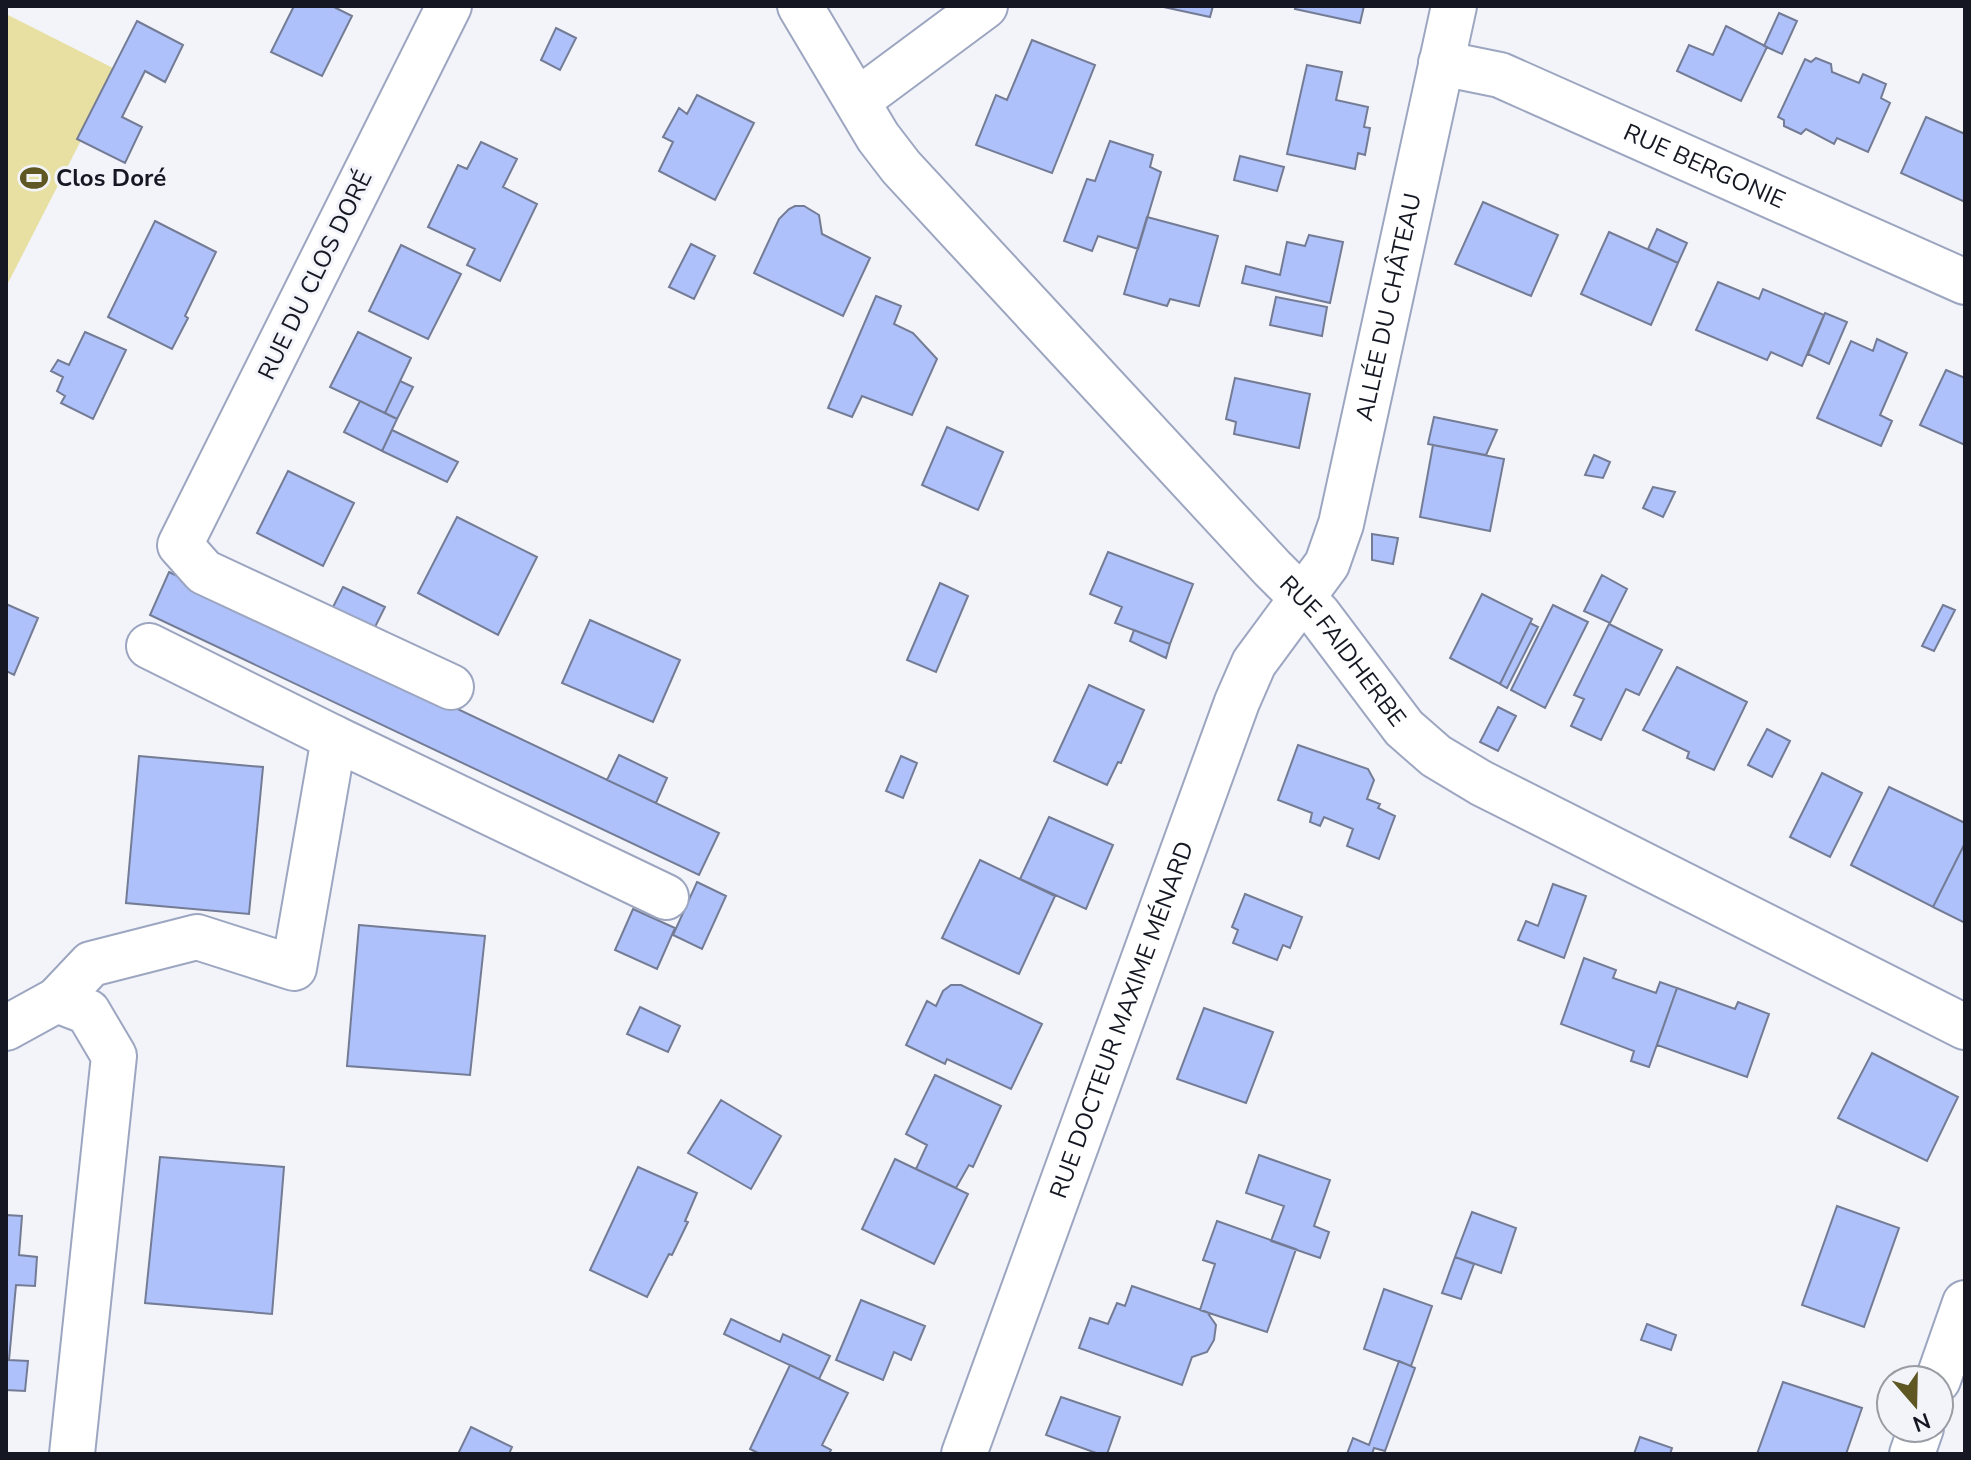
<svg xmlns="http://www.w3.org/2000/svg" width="1971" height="1460" viewBox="0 0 1971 1460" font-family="'Nunito Sans',sans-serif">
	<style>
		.green { fill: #e8e0a3 }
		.building { fill: #aec1fa; stroke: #747c95; stroke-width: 2 }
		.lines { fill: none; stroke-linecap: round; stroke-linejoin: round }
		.minor-casing { stroke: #9da6c0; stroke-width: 48 }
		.minor { stroke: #fff; stroke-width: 44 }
		.labels { text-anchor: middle; stroke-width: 6; stroke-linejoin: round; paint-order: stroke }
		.street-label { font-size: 24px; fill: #151822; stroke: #f2f4fa }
		.poi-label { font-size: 24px; font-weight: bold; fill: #151822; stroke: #f2f4fa; text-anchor: start }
	</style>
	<rect width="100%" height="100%" fill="#f2f4fa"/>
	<!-- green -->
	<path class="green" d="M6 14 117 70 6 287Z"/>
	<!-- building -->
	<path class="building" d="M294 6H332L352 16 322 76 271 52Z
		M1159 6H1213L1210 17Z
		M1296 6H1364L1360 23 1295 9Z
		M1779 13 1797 21 1782 54 1764 46Z
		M137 21 183 45 165 82 145 71 122 117 142 127 125 163 77 139Z
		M1726 26 1767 47 1741 101 1677 71 1689 45 1713 55Z
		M556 28 576 38 560 70 541 60Z
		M1032 40 1095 65 1052 173 976 145 996 95 1007 100Z
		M1816 58 1831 64 1832 72 1859 83 1863 74 1886 84 1881 98 1890 103 1868 152 1837 138 1834 144 1806 129 1801 134 1784 126V120L1778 117 1805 59 1811 62Z
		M1307 65 1342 72 1336 100 1368 107 1364 127 1370 128 1365 155 1358 153 1355 169 1287 154Z
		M697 95 754 123 715 200 659 171 673 142 663 137 679 108 687 114Z
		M1926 117 1965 134V202L1901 173Z
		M1110 141 1153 155 1150 167 1161 172 1138 249 1098 236 1092 251 1064 241 1087 179 1095 181Z
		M481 142 517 159 503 187 537 204 500 281 467 265 475 249 428 227 458 165 467 169Z
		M1240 156 1284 167 1277 191 1234 180Z
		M1483 202 1558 235 1531 296 1455 264Z
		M795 206H804L819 215 822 234 870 258 843 316 754 273 779 219 789 209Z
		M1147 217 1218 236 1199 306 1170 299 1167 306 1124 294Z
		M155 221 216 252 185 316 188 318 172 349 108 317Z
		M1657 229 1687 243 1678 263 1648 249Z
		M1609 232 1678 263 1651 325 1581 294Z
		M1309 235 1343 242 1330 303 1242 283 1246 266 1280 275 1287 242 1305 246Z
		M691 244 715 256 694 299 669 287Z
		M401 245 461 274 428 339 369 311Z
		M1718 282 1759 299 1763 289 1824 315 1802 366 1771 352 1767 360 1696 330Z
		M876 296 901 306 894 324 913 333 937 359 912 415 862 396 852 417 828 408Z
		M1276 297 1327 307 1322 336 1270 325Z
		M1825 313 1847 322 1829 364 1808 354Z
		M85 332 126 350 93 419 61 403 65 396 57 391 63 377 51 371 58 360 69 365Z
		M358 332 411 358 385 413 330 387Z
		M1877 339 1907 353 1880 415 1892 421 1881 446 1817 418 1851 341 1873 351Z
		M1946 370 1965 378V445L1920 425Z
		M1235 378 1310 394 1299 448 1234 434 1236 422 1226 419Z
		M400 381 413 387 397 419 385 413Z
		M360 401 397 419 382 451 344 432Z
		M1434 417 1497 430 1486 455 1433 445 1428 444Z
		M947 427 1003 452 978 510 922 485Z
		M392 430 458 462 447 482 382 451Z
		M1433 445 1504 459 1490 531 1420 517Z
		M1594 455 1610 462 1603 478 1585 475Z
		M288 471 354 503 323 566 257 533Z
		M1653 487 1675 492 1663 517 1643 508Z
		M457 517 537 557 498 635 418 593Z
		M1372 534 1398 538 1393 564 1372 560Z
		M1108 552 1193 584 1170 644 1115 623 1122 607 1090 594Z
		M169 572 719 833 699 875 150 615Z
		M1602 575 1627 589 1610 623 1584 611Z
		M940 583 968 596 936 672 907 660Z
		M343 587 385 607 372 633 330 613Z
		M1482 594 1532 619 1500 684 1450 658Z
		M6 604 38 618 14 675 6 671Z
		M1553 605 1588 622 1545 708 1511 690Z
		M1943 605 1955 610 1934 651 1922 646Z
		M590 620 680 660 653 722 562 683Z
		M1530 623 1538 627 1507 688 1500 684Z
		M1609 624 1662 650 1639 695 1626 689 1601 740 1571 726 1584 699 1574 695Z
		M1134 630 1170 644 1166 658 1130 641Z
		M1677 667 1747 702 1714 770 1687 758 1689 752 1643 730Z
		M1089 685 1144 710 1121 763 1118 762 1107 785 1054 761Z
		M1498 707 1516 716 1498 751 1480 742Z
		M1767 729 1790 741 1772 777 1748 765Z
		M1298 745 1368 769 1374 780 1367 799 1380 804 1378 808 1395 816 1379 859 1347 846 1353 829 1324 817 1320 826 1310 822 1312 813 1278 800Z
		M619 755 667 778 656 803 607 780Z
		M139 756 263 767 249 914 126 903Z
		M901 756 917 763 903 798 886 791Z
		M1822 773 1862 793 1830 857 1790 837Z
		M1889 787 1965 823V843L1933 907 1851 865Z
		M1049 817 1113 845 1086 909 1020 879Z
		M1965 843V923L1933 907Z
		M980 860 1055 896 1019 974 942 938Z
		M697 882 726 896 702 949 673 935Z
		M1553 884 1586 896 1564 958 1518 940 1526 921 1538 926Z
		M1245 894 1302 917 1290 948 1283 945 1277 960 1233 943 1238 930 1232 927Z
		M633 909 675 928 657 969 615 950Z
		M359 925 485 936 470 1075 347 1066Z
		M1584 958 1616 970 1613 978 1656 993 1660 982 1677 988 1649 1067 1631 1061 1634 1051 1561 1024Z
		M951 985H961L1042 1024 1011 1089 947 1059 945 1064 906 1045 927 1001 936 1006 943 991Z
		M1677 988 1735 1009 1738 1002 1769 1014 1747 1077 1657 1045Z
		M640 1007 680 1026 668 1052 627 1034Z
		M1204 1008 1273 1032 1246 1103 1177 1079Z
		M1872 1053 1958 1097 1927 1161 1838 1118Z
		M935 1075 1001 1106 973 1167 969 1165 956 1188 916 1169 927 1145 906 1134Z
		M721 1100 781 1136 751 1189 688 1153Z
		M1259 1155 1330 1180 1314 1226 1329 1232 1320 1258 1271 1241 1284 1206 1246 1193Z
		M160 1157 284 1167 272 1314 145 1303Z
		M895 1159 968 1194 934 1264 862 1229Z
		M638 1167 697 1193 685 1221 688 1222 672 1255 669 1254 647 1297 590 1270Z
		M1837 1206 1899 1228 1864 1327 1802 1305Z
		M1472 1212 1516 1228 1501 1273 1455 1257Z
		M6 1215 22 1216 19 1255 37 1257 35 1286 16 1285 9 1360 28 1361 25 1391 6 1390Z
		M1217 1221 1296 1249 1267 1332 1200 1310 1215 1264 1203 1260Z
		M1455 1257 1474 1264 1461 1299 1442 1293Z
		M1132 1286 1207 1312 1216 1325 1214 1340 1207 1352 1192 1357 1182 1385 1079 1348 1090 1318 1108 1324 1117 1303 1125 1306Z
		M1384 1289 1432 1306 1411 1366 1364 1349Z
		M861 1300 925 1326 911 1360 894 1352 883 1380 836 1360Z
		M731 1319 780 1342 783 1334 830 1356 819 1379 724 1334Z
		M1647 1324 1676 1335 1671 1350 1641 1340Z
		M1399 1361 1415 1368 1385 1451 1374 1448 1372 1454H1347L1353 1438 1369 1445Z
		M790 1365 848 1393 822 1445 831 1450 829 1454H760L750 1449Z
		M1783 1382 1862 1408 1846 1454H1757Z
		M1061 1397 1120 1417 1107 1454H1099L1046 1435Z
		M471 1427 512 1447 509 1454H458Z
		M1640 1437 1672 1448 1670 1454H1634Z"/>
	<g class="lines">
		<!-- minor casing -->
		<g class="minor-casing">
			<g id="minor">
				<path d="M449 6 180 545 204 572 451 687"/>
				<path id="s1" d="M800 6 878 137 901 167 1272 568 1318 614 1404 728 1436 756 1481 783 1965 1027"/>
				<path id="s2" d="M1441 63 1500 75 1965 282"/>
				<path d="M857 101 985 6"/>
				<path d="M149 646 334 738"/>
				<path d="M57 1000 91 964 197 937 294 968 334 738 666 897"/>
				<path d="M6 1028 57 1000 88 1012 114 1056 72 1454"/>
				<path d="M1938 1380 1965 1303"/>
				<path id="s3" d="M964 1454 1237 702 1254 663 1327 564 1341 524 1454 6"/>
				<path d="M1912 1454 1921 1428"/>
			</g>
		</g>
		<!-- minor -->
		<use href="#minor" class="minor"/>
	</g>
	<!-- icons -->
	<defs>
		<g id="stadium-bare" transform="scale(2.16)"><path d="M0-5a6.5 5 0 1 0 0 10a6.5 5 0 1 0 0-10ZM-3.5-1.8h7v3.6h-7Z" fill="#5e5723" stroke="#f2f4fa" stroke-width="2.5" paint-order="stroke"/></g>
	</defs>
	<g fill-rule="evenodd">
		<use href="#stadium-bare" x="34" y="178"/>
	</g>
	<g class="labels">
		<!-- street labels -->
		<g class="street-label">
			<text dy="8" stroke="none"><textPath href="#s2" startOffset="284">RUE BERGONIE</textPath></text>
			<text transform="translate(315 275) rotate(-64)" y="8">RUE DU CLOS DORÉ</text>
			<text dy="8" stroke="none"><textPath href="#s3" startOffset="1230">ALLÉE DU CHÂTEAU</textPath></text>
			<text dy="8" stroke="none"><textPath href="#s1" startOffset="846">RUE FAIDHERBE</textPath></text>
			<text dy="8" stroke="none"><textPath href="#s3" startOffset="462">RUE DOCTEUR MAXIME MÉNARD</textPath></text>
		</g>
		<!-- poi labels -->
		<g class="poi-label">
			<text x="56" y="186">Clos Doré</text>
		</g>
	</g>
	<!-- border -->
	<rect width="1971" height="1460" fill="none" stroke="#151822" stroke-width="16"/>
	<!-- north arrow -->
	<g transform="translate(1915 1404) rotate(160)"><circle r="38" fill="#f2f4fa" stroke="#9a9ca4" stroke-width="2"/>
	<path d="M0-6L14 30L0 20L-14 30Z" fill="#5e5723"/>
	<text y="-12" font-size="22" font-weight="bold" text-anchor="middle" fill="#151822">N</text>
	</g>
</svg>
